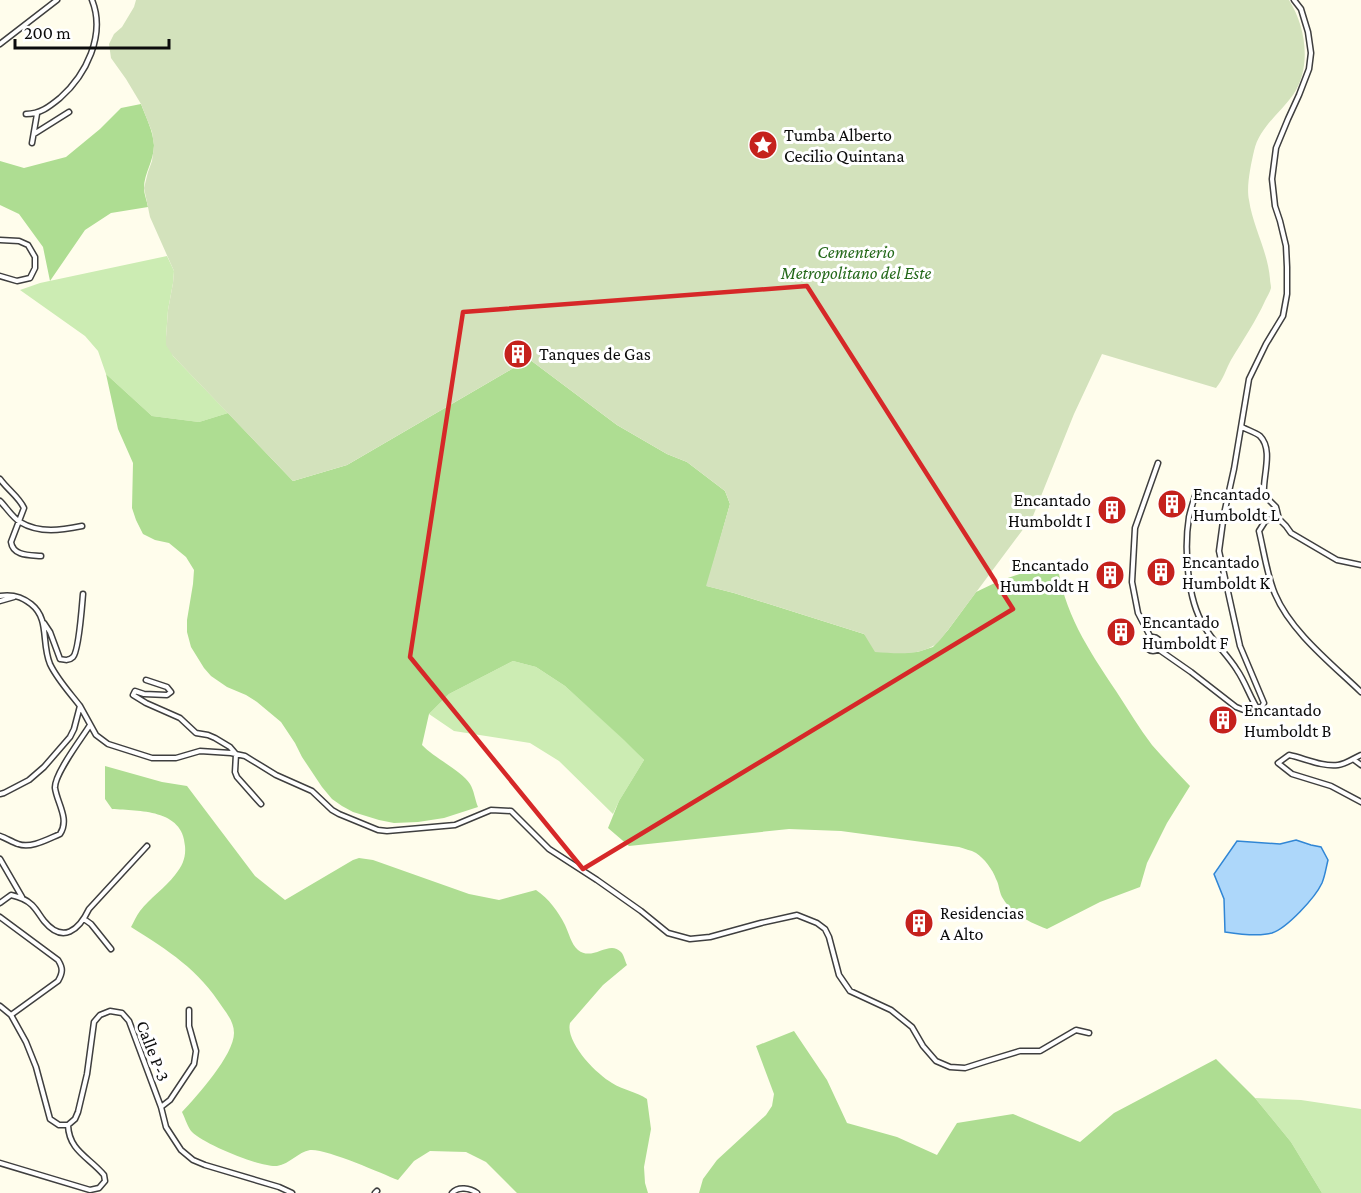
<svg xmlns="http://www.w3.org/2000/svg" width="1361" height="1193" viewBox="0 0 1361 1193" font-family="'Crimson Pro',serif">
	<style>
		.green { fill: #ccecb3 }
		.forest { fill: #aedd92 }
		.cemetery { fill: #d3e2bc }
		.water { fill: #add7fa; stroke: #3086d5; stroke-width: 1.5 }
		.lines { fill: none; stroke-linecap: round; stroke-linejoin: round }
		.street-casing { stroke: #3f3f3f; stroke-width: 7 }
		.street { stroke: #fff; stroke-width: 4 }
		.marked { fill: none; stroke: #d62828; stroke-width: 4.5; stroke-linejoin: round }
		.labels { text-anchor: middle; stroke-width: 6; stroke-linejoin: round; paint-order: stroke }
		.poi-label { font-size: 18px; fill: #0c0c0c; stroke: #fff; text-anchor: start }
		.park-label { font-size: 18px; font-style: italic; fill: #236819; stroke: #fff }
		.street-label { font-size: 18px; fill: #0c0c0c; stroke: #fff }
	</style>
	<rect width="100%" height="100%" fill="#fffdec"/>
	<!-- green -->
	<path class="green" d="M167 256 174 271 173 283 168 310 166 337 173 356 228 413 199 422 152 416 106 374 98 351 85 336 20 290 40 283Z
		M513 661 536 667 565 686 625 740 644 760 619 801 613 814 559 761 530 743 454 731 429 714 449 694Z
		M1255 1098 1301 1100 1361 1109V1193H1322L1291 1142Z"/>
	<!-- forest -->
	<path class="forest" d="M141 104C146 117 153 131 154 145 154 161 144 173 144 188 144 194 147 201 148 207L111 213 85 230 50 281 43 247 19 214 0 205V161L24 168 66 157 100 129 121 108Z
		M529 359 617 425 667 454 687 462 725 491 730 504 707 586 734 593 864 634 894 653 917 652 933 647 948 630 976 592 999 581 1057 561C1063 612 1088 649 1116 691 1128 709 1139 728 1152 745 1164 759 1177 772 1190 786L1167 823 1147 863 1140 887 1100 902 1047 929C1030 923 1011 913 1002 897 999 891 999 884 996 879 993 870 984 858 976 853 971 850 964 849 959 847L841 831 789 829 629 846 608 828 619 801 644 760 624 740 565 686 536 667 513 661 449 694 429 714 422 745C434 758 462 771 470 784 474 790 475 800 478 807L444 818 418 822 394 823 379 820 353 812 342 806 332 799 322 787 302 757 295 743 281 722 257 702 246 695 227 687 211 676 204 668 191 647 187 632V620L193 584 194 570 186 557 169 543 155 540 143 534 136 520 132 508 133 463 118 429 106 374 152 416 199 422 228 413 293 481 347 465Z
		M105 766 162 782 187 786 255 876 285 900 353 860 359 858 373 860 469 894 499 900 536 890C549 899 558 911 565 925 569 933 571 944 578 950 593 962 609 939 621 952 624 955 625 961 627 965L603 985 570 1023C565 1042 596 1074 612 1083 623 1090 637 1092 647 1099L651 1129 644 1167 645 1183 648 1193H517L486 1162 466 1152 430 1151 414 1161 398 1180C381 1173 325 1148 310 1150 298 1152 290 1164 277 1166 261 1168 204 1144 192 1132 188 1128 185 1118 182 1112 197 1096 234 1055 234 1033 234 1023 228 1015 223 1008 198 969 169 951 131 927 134 922 136 916 140 911 150 898 165 888 175 875 183 865 186 857 185 846 183 809 139 811 112 809L105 799Z
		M794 1031 827 1080 847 1123 897 1137 937 1155 957 1123 1013 1114 1080 1142 1114 1113 1216 1059 1255 1098 1291 1142 1322 1193H699L703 1179 717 1160 766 1115 772 1106 774 1094 756 1046Z"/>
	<!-- cemetery -->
	<path class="cemetery" d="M136 0H1289C1306 27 1312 67 1293 95 1280 113 1259 128 1254 151 1251 164 1246 187 1249 200 1253 227 1268 252 1270 279 1270 282 1271 285 1271 288 1270 292 1267 297 1265 301 1256 321 1243 340 1231 360 1226 369 1223 380 1216 388L1102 354 1074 414 1033 516 948 630C943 636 938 644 931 647 915 656 893 653 875 652L864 634 734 593 706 586 730 504 725 491 687 462 667 454 617 425 529 359 347 465 293 481 173 356 166 345V337L168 310 173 283 174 271 150 217 144 188 148 172 152 161 154 146 152 132 141 104 126 79 111 58 109 44 114 34 122 27 134 7Z"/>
	<!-- water -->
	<path class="water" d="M1296 840 1311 845 1321 847 1328 860C1326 868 1325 876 1322 883 1315 898 1287 928 1272 933 1259 937 1238 934 1225 932L1224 899 1214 874 1237 841 1280 844Z"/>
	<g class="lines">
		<!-- street casing -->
		<g class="street-casing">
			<path id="street" d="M0 44 57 0
				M26 114C40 114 49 107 60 98 86 75 106 35 92 0
				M34 134 69 112
				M32 143 37 114
				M0 240 19 241 28 245 35 257V268L30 278 17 281 0 276
				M1242 427C1247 430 1255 432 1260 436 1274 450 1262 478 1264 495L1276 507 1279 519
				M0 479C7 489 19 497 24 508L11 542C13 556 29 555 41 556
				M1197 490C1194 499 1191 508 1189 517 1184 548 1187 599 1204 626 1213 642 1227 654 1237 670 1246 683 1250 698 1259 711
				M0 501C6 507 13 518 20 522 40 534 62 530 82 526
				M1361 565 1337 560 1291 533 1286 526 1279 519 1266 520 1259 531C1264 552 1267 575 1275 594 1291 632 1332 664 1361 692
				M0 596C12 594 21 596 31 604 50 619 41 642 50 664 57 679 70 693 80 706L74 729 70 737 44 767 29 780 4 793 0 794
				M0 601 14 597
				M44 623 50 632 60 659C65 660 69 661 73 657 79 651 82 605 83 594
				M1146 644a7 7 0 1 1 14 0a7 7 0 1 1-14 0Z
				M1151 638 1138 613 1132 582 1135 528 1158 463
				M1158 649 1191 672 1236 707 1254 714 1259 711 1264 703 1240 646 1219 551 1224 514 1234 469 1249 379 1266 344 1283 316 1287 294V267L1286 246 1280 221 1275 206 1272 179 1276 148 1288 119 1299 95 1309 69 1311 53 1308 32 1301 9 1294 0
				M146 680 167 687 171 692 167 695 144 694 135 691 133 695 146 703 180 718 196 733 208 735 215 738 230 747 236 754 235 772 237 777 261 804
				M80 706 96 735 108 744 152 758H176L200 751 231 753 245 756 276 775 312 791 332 810 339 814 378 830 387 831 455 825 491 810 511 811 549 849 597 880 641 911 668 933 690 939 710 937 761 923 797 915 817 923 825 929 829 937 839 975 850 991 891 1010 912 1027 923 1046 936 1061 950 1067 965 1068 987 1061 1020 1051H1040L1076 1030 1089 1033
				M1361 755C1354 758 1346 764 1338 765 1322 767 1304 758 1289 755L1278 763 1292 774 1331 786 1361 802
				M1353 759 1361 765
				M0 836C6 838 12 842 18 844 31 849 48 839 60 834 70 819 57 803 55 788 54 774 82 738 90 725
				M0 859 22 897
				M0 903 11 895C20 897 26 899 32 905 37 910 40 916 44 921 63 944 79 930 89 909L147 846
				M0 917 58 960C63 968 63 972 58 981L11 1015
				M84 919 91 924 111 949
				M0 1006 11 1015 26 1042 36 1067 50 1119 59 1125H68L75 1119 78 1112 87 1074 94 1022 100 1015 110 1011 122 1013 129 1021 161 1107 166 1127 181 1150 193 1160 205 1165 279 1187 292 1193
				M161 1107 170 1100 194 1064 196 1051 189 1026V1010
				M0 1163 90 1190 99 1188 105 1181 104 1175C89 1157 69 1151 68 1125
				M375 1193 377 1191
				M452 1193C458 1186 470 1188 477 1193"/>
		</g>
		<!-- street -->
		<use href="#street" class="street"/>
	</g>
	<!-- marked area -->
	<path class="marked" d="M807 286 1013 609 583 869 410 657 463 312Z"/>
	<!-- icons -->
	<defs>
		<g id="sight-disc" transform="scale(1.5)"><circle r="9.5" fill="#c5211c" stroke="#fff"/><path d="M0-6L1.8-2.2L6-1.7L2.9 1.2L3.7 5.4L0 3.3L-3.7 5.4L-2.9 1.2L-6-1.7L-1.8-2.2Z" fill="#fff"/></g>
		<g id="building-disc" transform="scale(1.5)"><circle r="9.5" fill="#c5211c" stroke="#fff"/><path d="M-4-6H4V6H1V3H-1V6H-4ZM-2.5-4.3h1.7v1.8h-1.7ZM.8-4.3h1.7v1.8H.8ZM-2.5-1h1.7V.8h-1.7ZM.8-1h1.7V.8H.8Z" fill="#fff"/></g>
	</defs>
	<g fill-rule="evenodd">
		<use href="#sight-disc" x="763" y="145"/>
		<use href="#building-disc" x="518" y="354"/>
		<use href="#building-disc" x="1172" y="504"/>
		<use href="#building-disc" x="1112" y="510"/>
		<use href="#building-disc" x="1161" y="572"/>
		<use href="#building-disc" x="1110" y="575"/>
		<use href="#building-disc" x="1121" y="632"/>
		<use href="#building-disc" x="1223" y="720"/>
		<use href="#building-disc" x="919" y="923"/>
	</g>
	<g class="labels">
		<!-- poi labels -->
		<g class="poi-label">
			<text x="784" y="141">Tumba Alberto<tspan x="784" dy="21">Cecilio Quintana</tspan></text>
			<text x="539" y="360">Tanques de Gas</text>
			<text x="1193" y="500">Encantado<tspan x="1193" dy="21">Humboldt L</tspan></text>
			<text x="1091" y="506" text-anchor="end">Encantado<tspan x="1091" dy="21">Humboldt I</tspan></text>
			<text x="1182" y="568">Encantado<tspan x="1182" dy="21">Humboldt K</tspan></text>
			<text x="1089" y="571" text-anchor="end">Encantado<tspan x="1089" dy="21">Humboldt H</tspan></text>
			<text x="1142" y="628">Encantado<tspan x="1142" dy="21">Humboldt F</tspan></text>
			<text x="1244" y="716">Encantado<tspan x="1244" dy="21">Humboldt B</tspan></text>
			<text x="940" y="919">Residencias<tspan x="940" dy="21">A Alto</tspan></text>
		</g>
		<!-- park labels -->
		<g class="park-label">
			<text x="856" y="258">Cementerio<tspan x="856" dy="21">Metropolitano del Este</tspan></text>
		</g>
		<!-- street labels -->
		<g class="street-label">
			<text transform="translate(153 1051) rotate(69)" y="6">Calle P-3</text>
		</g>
	</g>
	<!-- scale -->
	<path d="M15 39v9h154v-9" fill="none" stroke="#0c0c0c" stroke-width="3"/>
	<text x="24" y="39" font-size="18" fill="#0c0c0c" stroke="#ffffff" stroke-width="4.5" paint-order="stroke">200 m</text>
</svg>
